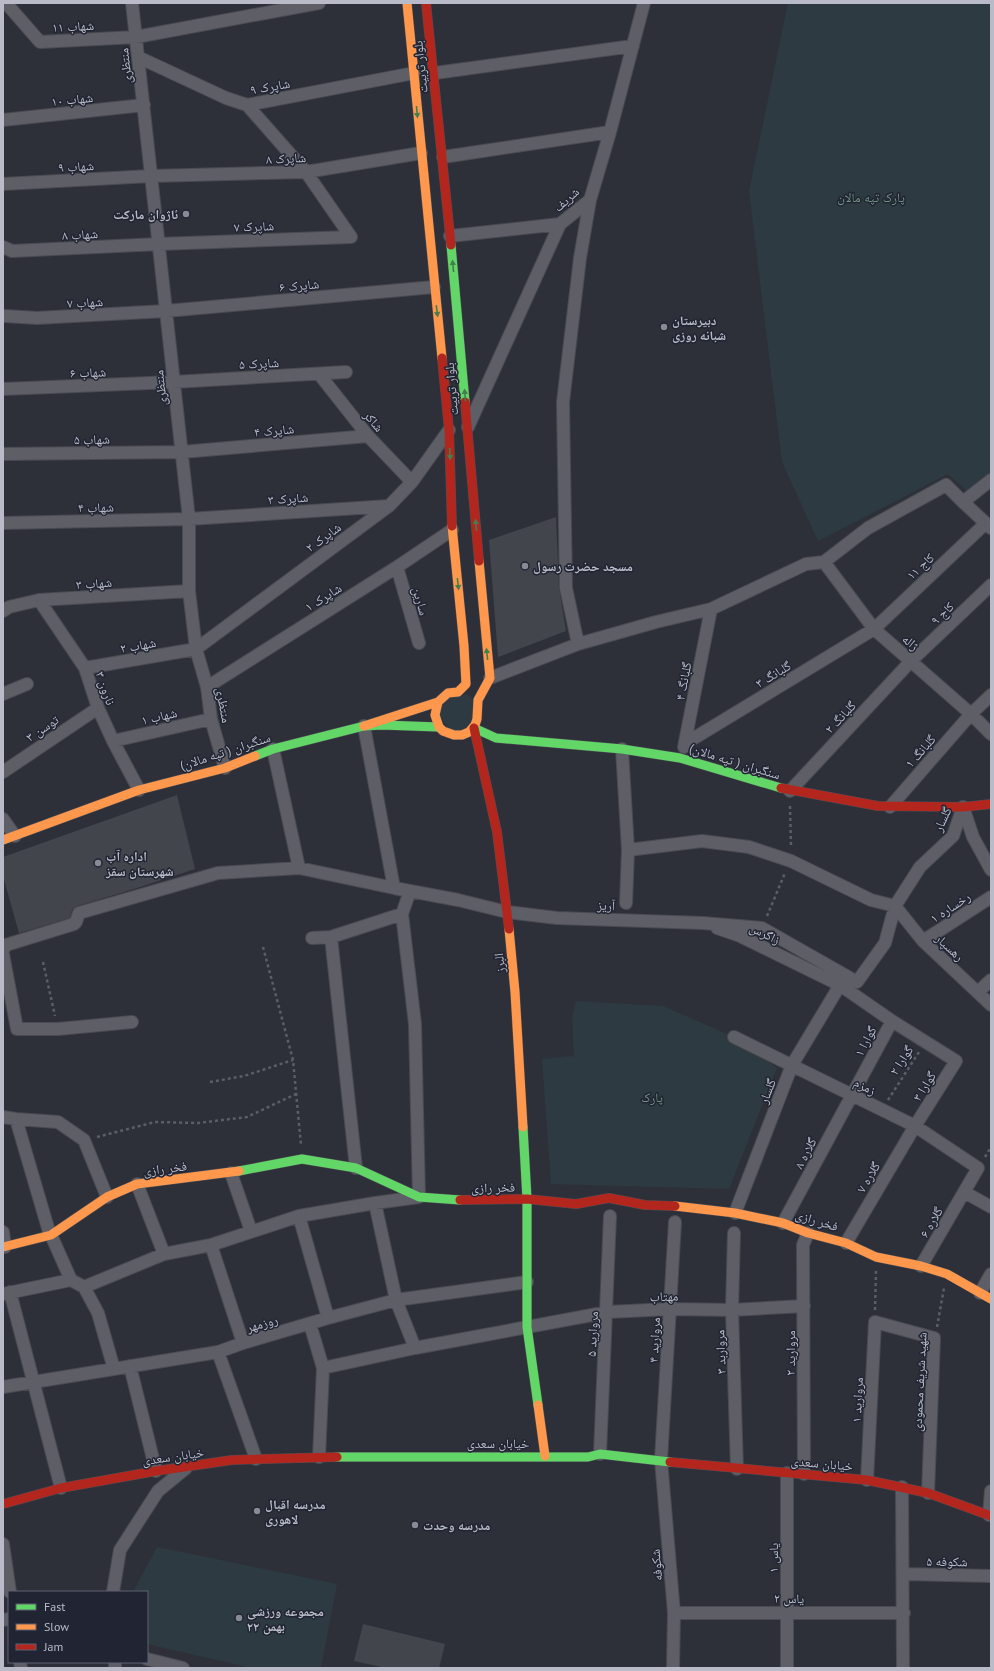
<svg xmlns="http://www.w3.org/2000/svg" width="994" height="1671" viewBox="0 0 994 1671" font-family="'PT Sans','Noto Naskh Arabic',sans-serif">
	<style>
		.green { fill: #2d3a41 }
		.building { fill: #43454d }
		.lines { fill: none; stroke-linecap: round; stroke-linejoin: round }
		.street-casing { stroke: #4a4b52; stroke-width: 14 }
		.fast-casing { stroke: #4b4d55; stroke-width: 10 }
		.slow-casing { stroke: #4b4d55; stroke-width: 10 }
		.jam-casing { stroke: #4b4d55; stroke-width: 10 }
		.path { stroke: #5b5e64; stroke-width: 2.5; stroke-dasharray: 3 3; stroke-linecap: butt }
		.street { stroke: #5e5f66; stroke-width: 12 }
		.fast { stroke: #63d668; stroke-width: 9 }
		.slow { stroke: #ff974d; stroke-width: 9 }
		.jam { stroke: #b3261e; stroke-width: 9 }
		.oneway { fill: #427e4e }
		.poi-dot { fill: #888b96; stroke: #212533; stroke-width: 1.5 }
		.labels { text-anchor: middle; stroke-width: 3; stroke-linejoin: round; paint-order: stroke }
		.street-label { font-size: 13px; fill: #b9bcc8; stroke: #212533 }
		.park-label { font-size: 13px; fill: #739682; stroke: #212533 }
		.poi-label { font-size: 13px; font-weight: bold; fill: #b9bcc8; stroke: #212533; text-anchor: start }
	</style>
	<rect width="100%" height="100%" fill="#2e3039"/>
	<!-- green -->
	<path class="green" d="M788 3H991V475L968 492 948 474 818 541 782 462 749 191Z
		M467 694 472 698 479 717 454 736 435 709 438 702Z
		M576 1001 663 1006 734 1037 777 1068 729 1189 551 1184 542 1059 574 1056 572 1018Z
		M157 1547 337 1584 321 1668H252L147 1644V1592H133Z"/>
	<!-- building -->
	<path class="building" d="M556 517 559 588 566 631 498 657 489 540Z
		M177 795 195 869 134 889 77 906 72 910 70 918 19 933 3 876V857Z
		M363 1624 445 1644 439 1668H386L354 1661Z"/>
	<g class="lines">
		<!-- street casing -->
		<g class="street-casing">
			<path id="street" d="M6 3 40 42 136 37 319 3
				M132 3 189 519V591L196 649 207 687 211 719 225 768
				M138 57 226 98 247 105 414 73
				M435 73 633 46
				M247 105 306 172 351 237
				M3 120 144 105
				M443 157 610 132
				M3 184 151 176 306 172 421 153
				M450 236 560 224
				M3 247 12 251 159 244 351 237
				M5 316 37 318 166 311 434 287
				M319 374 368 436 412 482
				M3 389 174 382 346 372
				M468 427 560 224 590 200 610 132 644 3
				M3 454 182 452 368 436
				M963 502 991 528
				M3 523 189 519 389 506
				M824 562 874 629 971 714 991 734
				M397 567 419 643
				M39 600 85 668 98 708 113 741 139 790
				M3 611 9 607 39 600 189 591
				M578 644 566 588 563 402 580 258 590 200
				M85 668 196 649 389 506 412 482 449 430
				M490 678 578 644 656 622 711 609 806 564 824 562 868 528 946 485 963 502 991 480
				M207 687 397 567 452 530
				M3 694 27 684
				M364 726 394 888
				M113 741 211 719
				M686 743 874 629 986 523
				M684 747 711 609
				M273 749 299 868
				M622 749 628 850
				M3 772 98 708
				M790 791 911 661 991 585
				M890 807 971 714 991 695
				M963 807 973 837 991 870
				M3 819 15 836
				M626 903 628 850 702 841 749 847 791 861 871 900 895 906 923 941 991 1005
				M717 928 740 936 840 985 892 1021 956 1061 915 1126 846 1243
				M331 937 356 1168
				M312 938 331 937 402 914
				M923 941 991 897
				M3 950 6 945 74 924 76 922 79 913 218 873 299 868 394 888 458 900 507 912 557 918 703 923 762 928 857 982 885 943 895 906 920 867 953 836 963 807
				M3 954 17 1029H58L132 1022
				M979 991 991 980
				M734 1037 915 1126 978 1168 921 1266
				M3 1117 16 1119 58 1122 84 1140 107 1197
				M16 1119 50 1235
				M231 1173 251 1231
				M137 1184 164 1254
				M964 1192 991 1207
				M375 1203 396 1300 415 1348
				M735 1213 792 1065 840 985
				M299 1216 328 1318
				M783 1223 892 1021
				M3 1232 5 1247
				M734 1233 732 1310 737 1469
				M51 1235 71 1280 84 1287 98 1313 114 1369
				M211 1245 243 1343
				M84 1287 164 1254 211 1245 299 1216 375 1203 419 1197 415 1024 402 914 410 891
				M10 1292 61 1488
				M980 1293 991 1274
				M3 1294 71 1280
				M310 1324 323 1368 319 1457
				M218 1352 256 1459
				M130 1366 156 1471
				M323 1368 415 1348 608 1312 670 1309 732 1310 804 1306
				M3 1387 218 1352 243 1343 328 1318 396 1300 527 1282
				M600 1454 610 1216
				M804 1474 803 1245 808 1233
				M867 1480 875 1322 934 1338 928 1493
				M902 1487 903 1668
				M989 1515 991 1491
				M3 1544 10 1592
				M903 1574 991 1576
				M113 1592 120 1550 158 1491 186 1468
				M674 1613H904
				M3 1620 9 1619
				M147 1659 183 1668
				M20 1662 21 1668
				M115 1662V1668
				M673 1668 674 1613 661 1460 675 1222
				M787 1668V1473"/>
		</g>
		<!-- fast casing -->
		<g class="fast-casing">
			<path id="fast" d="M451 245 465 402
				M474 728 496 738 622 749 680 758 781 788
				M255 756 273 749 364 726 382 725 438 727
				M523 1127 527 1199V1327L538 1405
				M239 1171 302 1159 356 1168 419 1197 460 1200
				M337 1457H588L600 1454 670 1462"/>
		</g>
		<!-- slow casing -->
		<g class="slow-casing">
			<path id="slow" d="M407 3 442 358
				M438 702 435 715 439 727 443 731 454 735H462L469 732 475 725 477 719 478 700 490 678 479 561
				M364 726 438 702 448 693 458 692 466 684 464 646 452 526
				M3 840 139 790 225 768 255 756
				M509 929 515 992 523 1127
				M675 1206 735 1213 783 1223 808 1233 846 1243 876 1257 921 1266 947 1274 991 1299
				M3 1247 51 1235 107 1197 137 1184 239 1171
				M538 1405 545 1456"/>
		</g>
		<!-- jam casing -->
		<g class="jam-casing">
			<path id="jam" d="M426 3 451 245
				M442 358 449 430 452 526
				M465 402 479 561
				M474 728 497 832 509 929
				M781 788 878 806 963 807 991 804
				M460 1200 527 1199 576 1204 609 1198 645 1205 675 1206
				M670 1462 867 1480 928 1493 991 1516
				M3 1504 61 1488 156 1471 232 1460 337 1457"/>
		</g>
		<!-- path -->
		<path class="path" d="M790 806 791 847
			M767 916 785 873
			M263 947 293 1060 301 1145
			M43 962 55 1016
			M210 1082 244 1076 293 1060
			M888 1100 919 1052
			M97 1137 155 1122 198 1123 247 1117 296 1094
			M985 1157 991 1147
			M875 1310 876 1271
			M937 1327 944 1288"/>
		<!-- street -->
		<use href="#street" class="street"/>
		<!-- fast -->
		<use href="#fast" class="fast"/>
		<!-- slow -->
		<use href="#slow" class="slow"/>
		<!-- jam -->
		<use href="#jam" class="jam"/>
	</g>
	<!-- one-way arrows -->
	<defs><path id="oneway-solid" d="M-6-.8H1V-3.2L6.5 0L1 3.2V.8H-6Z"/></defs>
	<g class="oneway">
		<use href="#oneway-solid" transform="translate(417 112) rotate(85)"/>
		<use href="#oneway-solid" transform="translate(453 266) rotate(-96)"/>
		<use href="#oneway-solid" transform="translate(437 311) rotate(83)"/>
		<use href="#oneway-solid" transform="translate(465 395) rotate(-95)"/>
		<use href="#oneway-solid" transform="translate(450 454) rotate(88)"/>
		<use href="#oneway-solid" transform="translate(476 525) rotate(-95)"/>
		<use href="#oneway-solid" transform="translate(458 584) rotate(84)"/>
		<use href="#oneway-solid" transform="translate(487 654) rotate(-96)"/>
	</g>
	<!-- markers -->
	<g class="poi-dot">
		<circle cx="186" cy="214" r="4"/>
		<circle cx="664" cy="327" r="4"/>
		<circle cx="525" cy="566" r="4"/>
		<circle cx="98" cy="863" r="4"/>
		<circle cx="257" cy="1511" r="4"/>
		<circle cx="415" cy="1525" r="4"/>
		<circle cx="239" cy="1618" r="4"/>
	</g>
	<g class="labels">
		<!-- street labels -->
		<g class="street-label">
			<text transform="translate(73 26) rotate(-3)" y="5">شهاب ۱۱</text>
			<text transform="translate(125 66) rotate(-96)" y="5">منتظری</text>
			<text transform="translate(420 67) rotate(-96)" y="5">بلوار تربیت</text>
			<text transform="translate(270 86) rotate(-10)" y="5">شاپرک ۹</text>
			<text transform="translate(72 99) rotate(-6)" y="5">شهاب ۱۰</text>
			<text transform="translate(286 158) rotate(-3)" y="5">شاپرک ۸</text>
			<text transform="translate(76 166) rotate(-3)" y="5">شهاب ۹</text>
			<text transform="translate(566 199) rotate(-42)" y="5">شریف</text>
			<text transform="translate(254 226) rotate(-2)" y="5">شاپرک ۷</text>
			<text transform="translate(80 234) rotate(-3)" y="5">شهاب ۸</text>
			<text transform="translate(299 285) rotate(-5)" y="5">شاپرک ۶</text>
			<text transform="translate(85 302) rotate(-3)" y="5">شهاب ۷</text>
			<text transform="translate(259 363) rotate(-3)" y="5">شاپرک ۵</text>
			<text transform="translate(88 372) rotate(-2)" y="5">شهاب ۶</text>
			<text transform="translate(160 388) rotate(-96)" y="5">منتظری</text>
			<text transform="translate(451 389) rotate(-95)" y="5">بلوار تربیت</text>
			<text transform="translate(374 421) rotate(50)" y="5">شاکر</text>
			<text transform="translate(274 430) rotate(-5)" y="5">شاپرک ۴</text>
			<text transform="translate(92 439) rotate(-1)" y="5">شهاب ۵</text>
			<text transform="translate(288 498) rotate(-4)" y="5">شاپرک ۳</text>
			<text transform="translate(96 507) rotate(-1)" y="5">شهاب ۴</text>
			<text transform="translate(323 537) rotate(-36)" y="5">شاپرک ۲</text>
			<text transform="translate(920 566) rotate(-43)" y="5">کاج ۱۱</text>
			<text transform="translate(94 583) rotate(-4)" y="5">شهاب ۳</text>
			<text transform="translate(323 597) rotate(-32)" y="5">شاپرک ۱</text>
			<text transform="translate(421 601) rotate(74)" y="5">سارین</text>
			<text transform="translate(942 613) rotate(-44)" y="5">کاج ۹</text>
			<text transform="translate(911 642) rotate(40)" y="5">ژاله</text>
			<text transform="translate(138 645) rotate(-10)" y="5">شهاب ۲</text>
			<text transform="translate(773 674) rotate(-31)" y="5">گلبانگ ۳</text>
			<text transform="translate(683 681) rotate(-79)" y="5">گلبانگ ۴</text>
			<text transform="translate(106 688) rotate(71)" y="5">نارون ۳</text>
			<text transform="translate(224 705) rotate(80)" y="5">منتظری</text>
			<text transform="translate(159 716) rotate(-13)" y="5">شهاب ۱</text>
			<text transform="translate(840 717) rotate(-47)" y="5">گلبانگ ۲</text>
			<text transform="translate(42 728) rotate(-34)" y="5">توسن ۳</text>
			<text transform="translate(225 751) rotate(-18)" y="5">سنگبران ( تپه مالان)</text>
			<text transform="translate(920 751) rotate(-49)" y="5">گلبانگ ۱</text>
			<text transform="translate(735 761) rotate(17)" y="5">سنگبران ( تپه مالان)</text>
			<text transform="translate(942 819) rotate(-65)" y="5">گلسار</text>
			<text transform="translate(606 905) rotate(2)" y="5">آریز</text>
			<text transform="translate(950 907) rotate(-33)" y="5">رخساره ۱</text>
			<text transform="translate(765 933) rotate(26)" y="5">زاگرس</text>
			<text transform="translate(950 947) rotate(43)" y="5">رهسپار</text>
			<text transform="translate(499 963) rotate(-96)" y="5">البرز</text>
			<text transform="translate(865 1041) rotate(-62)" y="5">گوارا ۱</text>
			<text transform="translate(901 1060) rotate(-57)" y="5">گوارا ۲</text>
			<text transform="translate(865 1086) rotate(27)" y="5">زمزم</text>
			<text transform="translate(924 1086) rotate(-58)" y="5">گوارا ۳</text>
			<text transform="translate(767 1091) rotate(-69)" y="5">گلسار</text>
			<text transform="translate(805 1153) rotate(-62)" y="5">گلاره ۸</text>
			<text transform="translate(165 1168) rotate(-7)" y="5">فخر رازی</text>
			<text transform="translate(868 1177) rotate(-59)" y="5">گلاره ۷</text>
			<text transform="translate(493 1187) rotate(-1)" y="5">فخر رازی</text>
			<text transform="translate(817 1220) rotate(17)" y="5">فخر رازی</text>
			<text transform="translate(931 1222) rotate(-60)" y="5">گلاره ۶</text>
			<text transform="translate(664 1296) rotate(-1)" y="5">مهتاب</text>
			<text transform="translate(262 1323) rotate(-16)" y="5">روزمهر</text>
			<text transform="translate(592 1334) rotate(-87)" y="5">مروارید ۵</text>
			<text transform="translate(654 1340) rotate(-87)" y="5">مروارید ۴</text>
			<text transform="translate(720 1352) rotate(-92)" y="5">مرواربد ۳</text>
			<text transform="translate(790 1353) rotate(-90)" y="5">مروارید ۲</text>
			<text transform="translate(919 1382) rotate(-87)" y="5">شهید شریف محمودی</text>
			<text transform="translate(857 1400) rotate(-87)" y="5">مروارید ۱</text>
			<text x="498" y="1448">خیابان سعدی</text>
			<text transform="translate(173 1456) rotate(-8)" y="5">خیابان سعدی</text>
			<text transform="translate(822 1463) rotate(5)" y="5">خیابان سعدی</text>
			<text transform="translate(773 1558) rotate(-90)" y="5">یاس ۱</text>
			<text transform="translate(947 1561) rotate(1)" y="5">شکوفه ۵</text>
			<text transform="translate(656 1565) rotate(-95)" y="5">شکوفه</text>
			<text x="789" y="1603">یاس ۲</text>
		</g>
		<!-- park labels -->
		<g class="park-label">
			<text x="871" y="202">پارک تپه مالان</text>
			<text x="652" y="1102">پارک</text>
		</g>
		<!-- poi labels -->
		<g class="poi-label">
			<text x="178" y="219" text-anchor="end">ئاژوان مارکت</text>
			<text x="672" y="325">دبیرستان<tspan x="672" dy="15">شبانه روزی</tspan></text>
			<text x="533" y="571">مسجد حضرت رسول</text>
			<text x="106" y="861">اداره آب<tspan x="106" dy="15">شهرستان سقز</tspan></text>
			<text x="265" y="1509">مدرسه اقبال<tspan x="265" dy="15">لاهوری</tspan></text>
			<text x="423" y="1530">مدرسه وحدت</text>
			<text x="247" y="1616">مجموعه ورزشی<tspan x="247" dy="15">۲۲ بهمن</tspan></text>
		</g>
	</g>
	<!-- border -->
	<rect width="994" height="1671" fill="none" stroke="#b9bcc8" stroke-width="8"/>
	<!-- legend -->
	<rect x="8" y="1591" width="140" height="72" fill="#212533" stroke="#5e616f"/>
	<rect x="16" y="1604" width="20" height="6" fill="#63d668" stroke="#5e616f"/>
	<text x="44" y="1611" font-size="12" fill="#b9bcc8">Fast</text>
	<rect x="16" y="1624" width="20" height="6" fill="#ff974d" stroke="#5e616f"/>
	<text x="44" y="1631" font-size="12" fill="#b9bcc8">Slow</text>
	<rect x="16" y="1644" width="20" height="6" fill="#b3261e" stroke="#5e616f"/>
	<text x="44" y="1651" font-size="12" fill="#b9bcc8">Jam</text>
</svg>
